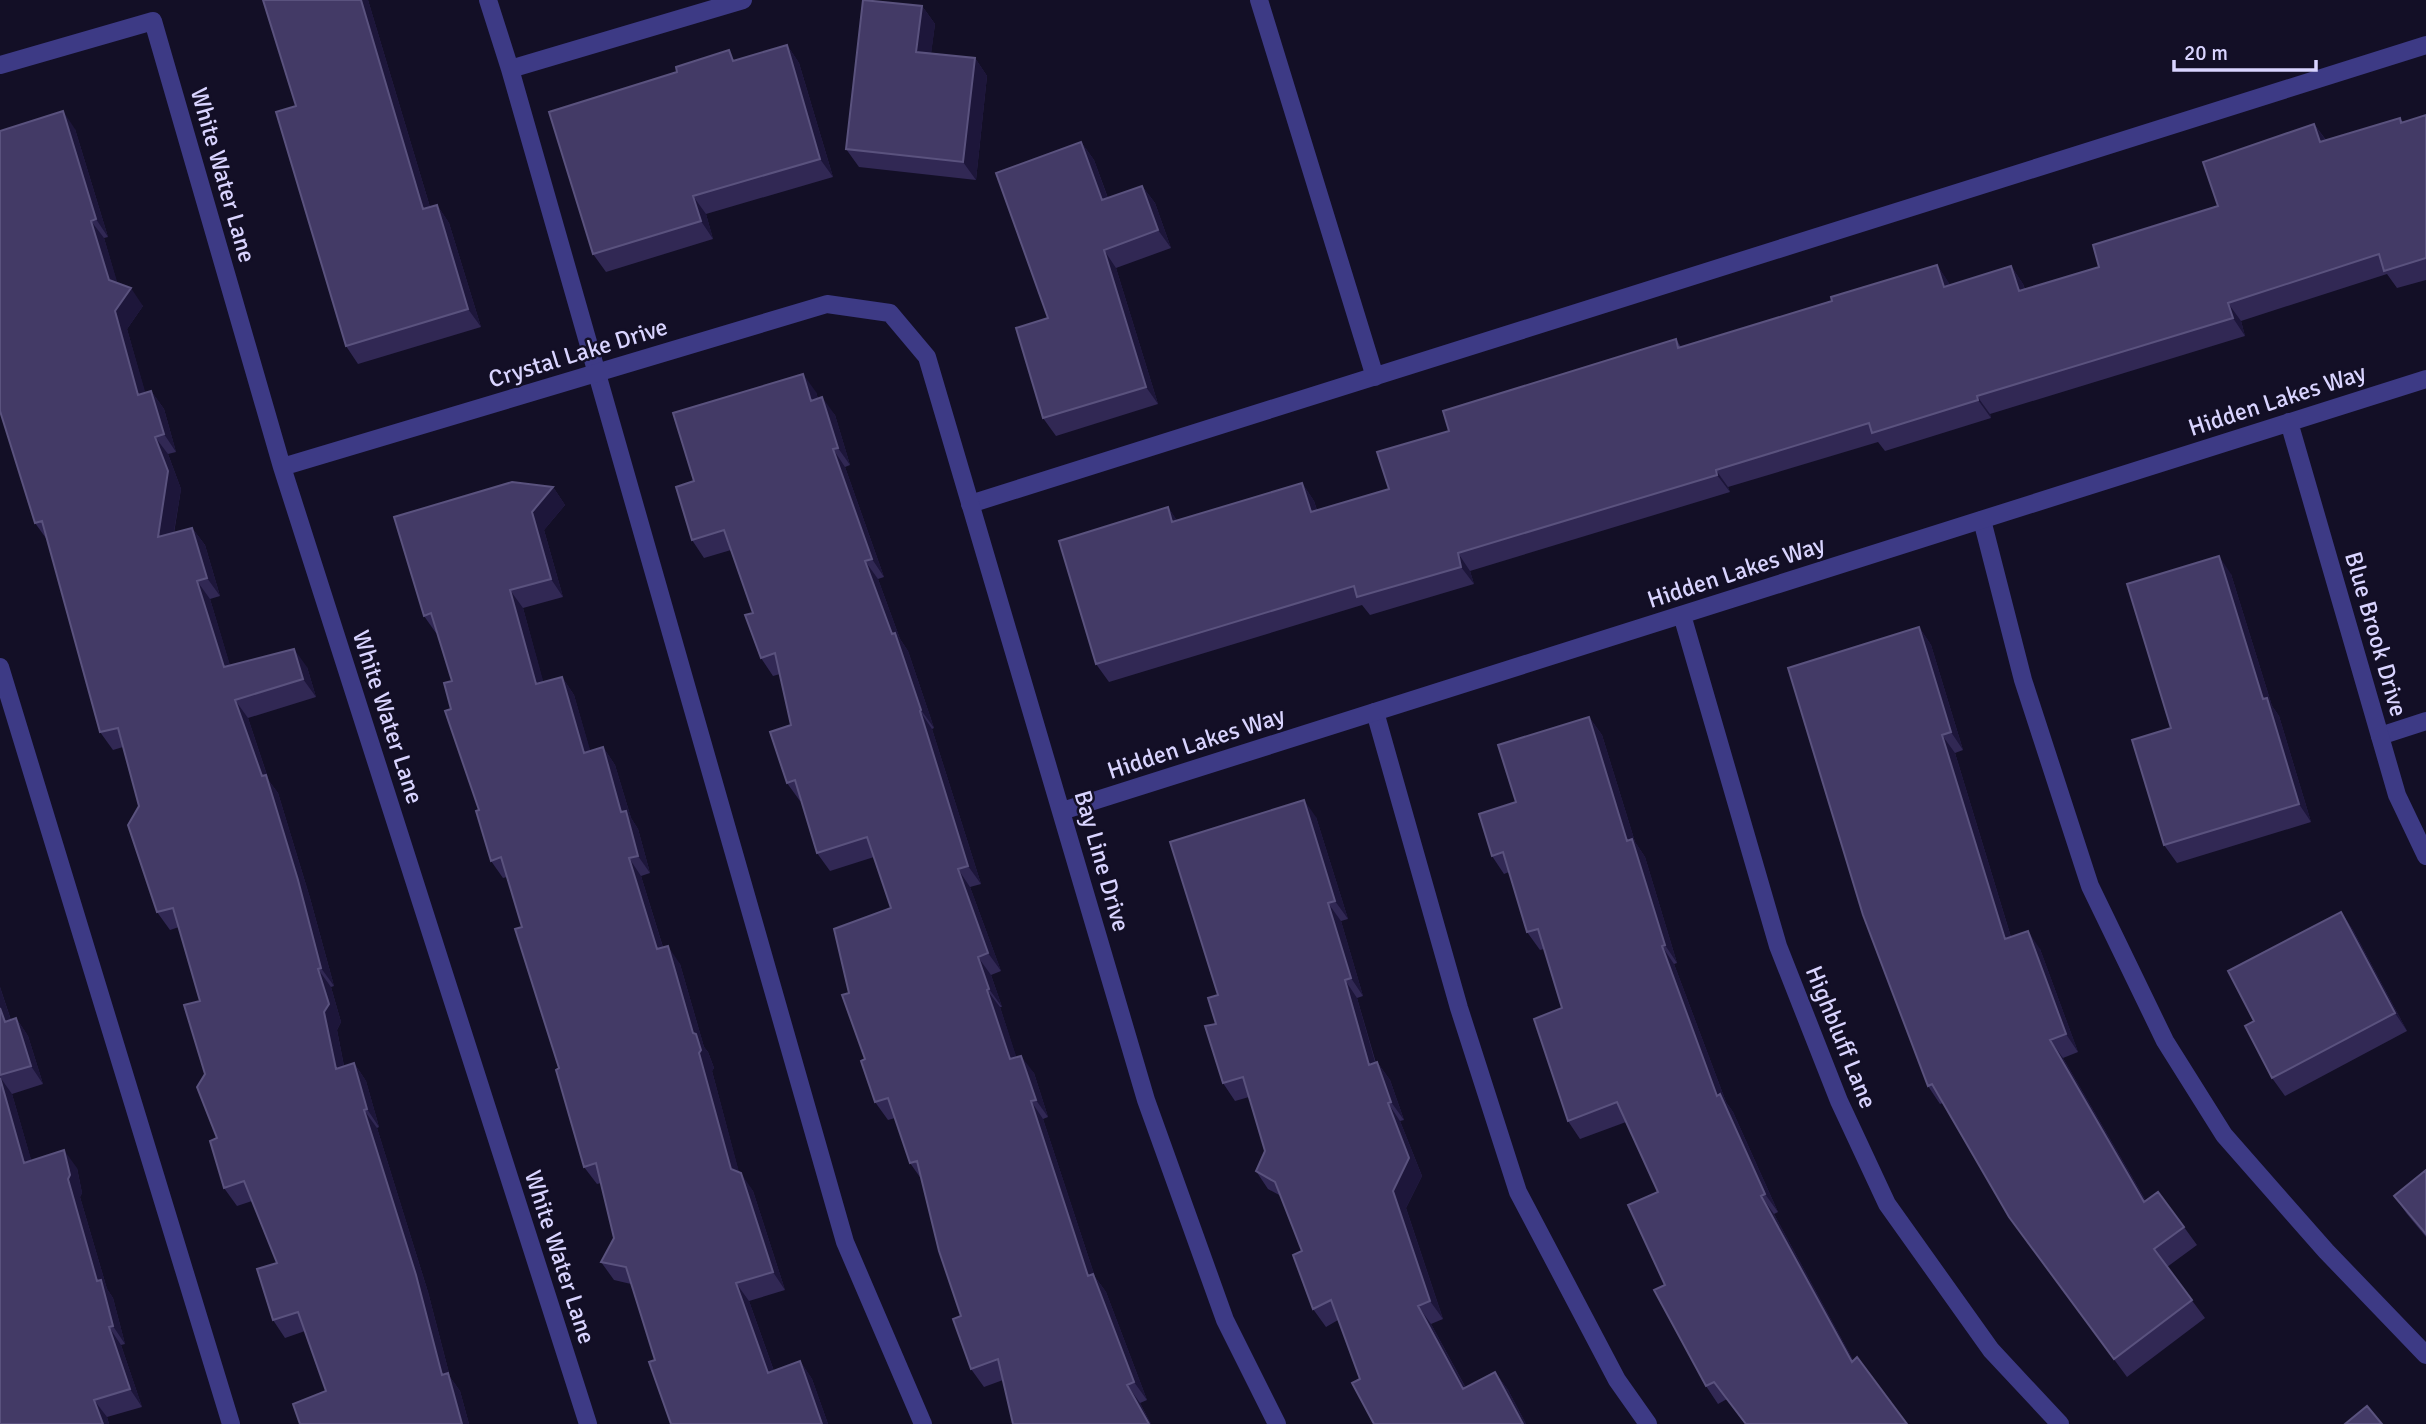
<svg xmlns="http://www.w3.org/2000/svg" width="2426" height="1424" viewBox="0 0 2426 1424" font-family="Signika,sans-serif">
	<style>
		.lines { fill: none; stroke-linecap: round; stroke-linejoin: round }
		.service { stroke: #3d3a85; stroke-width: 18 }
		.minor { stroke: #3d3a85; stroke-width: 18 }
		.wall { fill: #312854 }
		.shaded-wall { fill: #1d163a }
		.building { fill: #433a66; stroke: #5a527e; stroke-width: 2 }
		.labels { text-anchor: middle; stroke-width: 5; stroke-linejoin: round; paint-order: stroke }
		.street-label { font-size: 24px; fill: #d9d4ff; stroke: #130f26 }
	</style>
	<rect width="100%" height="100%" fill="#130f26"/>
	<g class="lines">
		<!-- service -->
		<path class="service" d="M488 0 510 69 743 0
			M1259 0 1375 377
			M510 69 845 1242 923 1424
			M970 504 2426 45
			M1982 520 2023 680 2090 886 2165 1041 2224 1135 2326 1251 2426 1355
			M0 667 231 1424
			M1375 712 1459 1008 1518 1192 1617 1380 1648 1424
			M2380 736 2426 721"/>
		<!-- minor -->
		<path class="minor" d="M0 65 153 21 282 467 588 1424
			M2289 422 2397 795 2426 856
			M282 467 827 304 890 313 927 357 1146 1100 1225 1320 1277 1424
			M1682 615 1778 946 1839 1101 1887 1204 1991 1350 2060 1424
			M1062 811 2426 379"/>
	</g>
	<!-- wall -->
	<path class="wall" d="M263 0H368L430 207 437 205 449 223 481 327 358 364 346 346 296 106Z
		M922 6 935 24 931 53 975 58 987 76 976 180 859 167 846 149Z
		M787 45 799 63 833 177 706 214 713 239 606 272 593 254 736 60Z
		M2426 115V280L2397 288 2387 274 2241 321 2245 336 1990 414 1991 418 1885 451 1878 442 1728 487 1730 492 1470 571 1474 584 1370 615 1362 605 1109 682 1096 664 1168 507 1177 521 1302 483 1314 501 1317 510 1389 489 1449 431 1676 339 1681 347 1832 301 1937 265 1950 285 2011 266 2023 284 2025 289 2099 267 2218 206 2314 124 2326 140 2400 118 2403 122Z
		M75 129 108 237 104 238 117 283 143 306 127 329 145 393 151 391 164 409 176 452 168 454 181 489 174 533 192 528 205 545 220 596 210 599 230 666 307 667 316 697 248 718 269 781 278 793 310 898 334 986 331 987 341 1022 337 1030 344 1066 354 1063 366 1081 379 1127 377 1128 428 1292 450 1377 460 1391 469 1424H300L326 1391 305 1331 285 1338 273 1320 277 1263 252 1201 237 1206 224 1188 217 1138 205 1074 200 1001 179 927 170 930 157 912 139 806 123 747 113 750 100 732 48 541 35 523Z
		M1081 142 1094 160 1108 198 1142 186 1155 203 1171 248 1116 268 1158 404 1056 436 1043 418 1048 318Z
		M816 392 818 399 835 415 850 465 845 467 884 577 878 579 900 639 908 651 934 728 932 729 981 884 970 887 1001 971 991 975 1002 1007H1000L1016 1057 1034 1073 1048 1117 1043 1119 1095 1277 1106 1292 1147 1400 1140 1403 1151 1424H1013L1003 1380 984 1387 971 1369 961 1316 922 1180 910 1163 895 1118 888 1120 875 1102 849 993 891 908 874 857 830 871 817 853 801 800 800 801 787 783 791 725 780 674 773 676 761 658 753 613 731 550 704 558 692 540 694 481Z
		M553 487 565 505 544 530 563 597 523 608 543 682 562 677 574 695 590 751 603 747 615 765 631 818 638 829 650 873 641 876 663 947 680 964 704 1047 708 1052 714 1068 712 1071 739 1173 753 1191 785 1290 749 1301 774 1371 800 1361 812 1379 828 1424H671L655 1360 631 1284 614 1280 601 1262 614 1238 601 1183 597 1184 584 1167 522 927 507 877 503 878 491 861 479 810 451 709 452 681 437 633H436L424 616Z
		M2231 574 2272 706 2279 716 2311 822 2177 863 2164 845 2171 728Z
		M1919 627 1931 645 1963 750 1955 753 2011 937 2040 949 2078 1052 2063 1058 2146 1201 2184 1227 2197 1245 2167 1267 2205 1318 2127 1377 2009 1217 1943 1103 1940 1104 1928 1086Z
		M1589 717 1602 735 1635 842 1645 857 1677 963 1674 964 1726 1102 1733 1112 1778 1212 1774 1214 1853 1360 1907 1424H1745L1727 1399 1718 1404 1706 1386 1665 1285 1658 1192 1626 1122 1580 1139 1568 1121 1562 1008 1544 949 1540 950 1527 932 1509 872 1504 874 1492 856 1516 802Z
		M1316 817 1348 919 1341 921 1363 996 1357 998 1376 1063 1377 1062 1390 1080 1404 1120 1400 1121 1422 1176 1406 1208 1443 1319 1431 1324 1466 1388 1495 1372 1508 1390 1526 1424H1374L1360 1379 1338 1320 1326 1327 1313 1309 1302 1251 1281 1196 1268 1189 1256 1171 1265 1151 1249 1097 1235 1101 1223 1083 1216 1024 1218 995Z
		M2341 912 2353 930 2407 1031 2285 1096 2272 1078 2254 1021Z
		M0 987 11 1020 16 1018 28 1036 43 1084 12 1094 31 1160 77 1168 82 1193 80 1197 107 1289 113 1298 125 1344 121 1345 142 1407 107 1417 109 1424H0Z
		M2426 1170V1237L2407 1214 2394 1196Z"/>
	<!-- shaded-wall -->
	<path class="shaded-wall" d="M361 0H368L436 227 423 209Z
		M922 6 935 24 929 70 916 52Z
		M787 45 799 63 833 177 820 159Z
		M975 58 987 76 976 180 963 162Z
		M63 111 75 129 108 237 96 219Z
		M2314 124 2327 142H2320Z
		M1081 142 1094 160 1115 218 1102 200Z
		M1142 186 1155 203 1171 248 1158 230Z
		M693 196 706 214 713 239 701 221Z
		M437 205 449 223 481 327 468 309Z
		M91 221 104 238 122 298 109 280Z
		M1104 250 1116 268 1158 404 1146 387Z
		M1937 265 1949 283 1956 305 1944 287Z
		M2011 266 2023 284 2031 309 2019 291Z
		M131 288 143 306 127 329 151 412 138 395 115 311Z
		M2228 303 2241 321 2245 336 2233 318Z
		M803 374 816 392 824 418 811 401Z
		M151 391 164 409 176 452 164 434Z
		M1977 396 1990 414 1991 418 1978 400Z
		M822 397 835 415 850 465 838 448Z
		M155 437 168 454 181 489 170 555 158 537Z
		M833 449 845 467 884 577 872 559Z
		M1716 470 1728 487 1730 492 1717 475Z
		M1302 483 1314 501 1323 530 1311 512Z
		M553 487 565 505 544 530 563 597 551 579 532 512Z
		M1168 507 1180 525 1172 522Z
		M192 528 205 545 220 596 207 578Z
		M1458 553 1470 571 1474 584 1461 567Z
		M2219 556 2231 574 2272 706 2279 716 2311 822 2299 804 2263 699Z
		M865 561 878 579 900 639 908 651 934 728 921 710Z
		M197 581 210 599 236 685 224 667Z
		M510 590 523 608 549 702 536 684Z
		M1919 627 1931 645 1963 750 1951 732Z
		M294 649 307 667 316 697 303 679Z
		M562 677 574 695 596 770 584 753Z
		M235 700 248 718 269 781 278 793 310 898 334 986 321 968 262 776Z
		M920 711 932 729 981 884 968 866Z
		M1589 717 1602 735 1635 842 1645 857 1677 963 1665 945 1627 841Z
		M1942 735 1955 753 2017 957 2005 939Z
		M603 747 615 765 631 818 638 829 650 873 638 856 621 812Z
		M1304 800 1316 817 1348 919 1335 901Z
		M629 858 641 876 669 967 657 949Z
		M958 869 970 887 1001 971 988 953Z
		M1328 903 1341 921 1363 996 1351 978Z
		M2341 912 2353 930 2407 1031 2395 1013Z
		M2028 931 2040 949 2078 1052 2066 1034Z
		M668 946 680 964 704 1047 708 1052 714 1068 712 1071 743 1187 731 1169 699 1053Z
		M1662 946 1674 964 1726 1102 1733 1112 1778 1212 1765 1194 1717 1096Z
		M978 957 991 975 1002 1007 989 989Z
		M318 969 331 987 341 1022 337 1030 348 1087 336 1069 324 1012Z
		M1345 980 1357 998 1381 1083 1369 1065Z
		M0 987 17 1039 5 1022 0 1008Z
		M987 990 1000 1007 1023 1077 1010 1059Z
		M16 1018 28 1036 43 1084 31 1066Z
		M2050 1040 2063 1058 2157 1220 2144 1202Z
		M1021 1056 1034 1073 1048 1117 1036 1100Z
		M1377 1062 1390 1080 1404 1120 1391 1102Z
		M354 1063 366 1081 379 1127 367 1109Z
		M0 1077 12 1094 37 1180 24 1163Z
		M1031 1101 1043 1119 1095 1277 1106 1292 1147 1400 1134 1382 1088 1276Z
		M1388 1103 1400 1121 1422 1176 1406 1208 1443 1319 1430 1301 1393 1191Z
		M364 1110 377 1128 428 1292 450 1377 460 1391 469 1424H462L442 1375Z
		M64 1150 77 1168 82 1193 80 1197 107 1289 113 1298 125 1344 113 1326 97 1281 68 1179Z
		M741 1173 753 1191 785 1290 773 1272Z
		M1761 1196 1774 1214 1864 1380 1852 1362Z
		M736 1283 749 1301 781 1391 768 1373Z
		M1418 1306 1431 1324 1476 1407 1463 1389Z
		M109 1327 121 1345 142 1407 130 1389Z
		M800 1361 812 1379 828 1424H822Z
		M1495 1372 1508 1390 1526 1424H1523Z
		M1127 1385 1140 1403 1151 1424H1149Z
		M94 1400 107 1417 109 1424H103Z"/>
	<!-- building -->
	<path class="building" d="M263 0H361L423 209 437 205 468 309 346 346 276 112 296 106Z
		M863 0 922 6 916 52 975 58 963 162 846 149Z
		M787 45 820 159 693 196 701 221 593 254 549 112 677 72 676 67 729 50 733 61Z
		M63 111 96 219 91 221 109 280 131 288 115 311 138 395 151 391 164 434 155 437 168 471 158 537 192 528 207 578 197 581 224 667 294 649 303 679 235 700 262 776 266 775 298 880 321 968 318 969 329 1004 324 1012 336 1069 354 1063 367 1109 364 1110 416 1275 442 1375 448 1373 462 1424H300L293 1404 326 1391 298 1312 273 1320 257 1269 277 1263 244 1181 224 1188 210 1141 217 1138 197 1087 205 1074 184 1005 200 1001 173 908 157 912 128 825 139 806 118 728 100 732 42 521 35 523 0 411V131Z
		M2426 115V258L2384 271 2379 254 2228 303 2233 318 1977 396 1978 400 1872 433 1869 423 1716 470 1717 475 1458 553 1461 567 1357 597 1354 586 1096 664 1059 541 1168 507 1172 522 1302 483 1311 512 1389 489 1377 452 1449 431 1443 411 1676 339 1678 348 1832 301 1831 297 1937 265 1944 287 2011 266 2019 291 2099 267 2093 245 2218 206 2203 162 2314 124 2320 142 2400 118 2401 123Z
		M1081 142 1102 200 1142 186 1158 230 1104 250 1146 387 1043 418 1016 328 1048 318 996 173Z
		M803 374 811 401 822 397 838 448 833 449 872 559 865 561 892 634 895 633 921 710 920 711 968 866 958 869 988 953 978 957 989 989 987 990 1010 1059 1021 1056 1036 1100 1031 1101 1088 1276 1093 1274 1134 1382 1127 1385 1149 1424H1013L998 1359 971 1369 953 1319 961 1316 939 1251 917 1161 910 1163 888 1098 875 1102 861 1061 865 1059 842 995 849 993 834 929 891 908 867 837 817 853 795 780 787 783 770 732 791 725 775 653 761 658 745 615 753 613 724 530 692 540 676 487 694 481 673 413Z
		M512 482 553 487 532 512 551 579 510 590 536 684 562 677 584 753 603 747 621 812 626 811 638 856 629 858 657 949 668 946 693 1033 696 1034 701 1050 699 1053 731 1169 741 1173 773 1272 736 1283 768 1373 800 1361 822 1424H671L649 1362 655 1360 626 1267 601 1262 614 1238 596 1163 584 1167 556 1070 559 1068 515 929 522 927 501 857 491 861 476 811 479 810 445 711 451 709 444 683 452 681 431 613 424 616 394 517Z
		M2219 556 2263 699 2267 698 2299 804 2164 845 2132 740 2171 728 2127 584Z
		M1919 627 1951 732 1942 735 2005 939 2028 931 2066 1034 2050 1040 2144 1202 2158 1192 2184 1227 2154 1249 2192 1300 2114 1359 2009 1217 1932 1084 1928 1086 1863 915 1788 668Z
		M1589 717 1627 841 1632 839 1665 945 1662 946 1717 1096 1720 1094 1765 1194 1761 1196 1852 1362 1857 1357 1907 1424H1746L1714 1382 1706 1386 1654 1290 1665 1285 1628 1205 1658 1192 1617 1102 1568 1121 1534 1019 1562 1008 1538 929 1527 932 1503 852 1492 856 1479 814 1516 802 1498 745Z
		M1304 800 1335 901 1328 903 1351 978 1345 980 1369 1065 1377 1062 1391 1102 1388 1103 1409 1158 1393 1191 1430 1301 1418 1306 1463 1389 1495 1372 1523 1424H1374L1352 1383 1360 1379 1331 1300 1313 1309 1293 1255 1302 1251 1275 1182 1256 1171 1265 1151 1243 1077 1223 1083 1205 1026 1216 1024 1208 998 1218 995 1170 842Z
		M2341 912 2395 1013 2272 1078 2245 1026 2254 1021 2228 971Z
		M0 1008 5 1022 16 1018 31 1066 0 1075Z
		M0 1078 24 1163 64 1150 70 1175 68 1179 97 1281 101 1280 113 1326 109 1327 130 1389 94 1400 103 1424H0Z
		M2426 1170V1234L2394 1196Z
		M2367 1406 2382 1424H2345Z"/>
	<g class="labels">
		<!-- street labels -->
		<g class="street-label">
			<text transform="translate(223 175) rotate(74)" y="8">White Water Lane</text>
			<text transform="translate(578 353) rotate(-17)" y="8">Crystal Lake Drive</text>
			<text transform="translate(2277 400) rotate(-18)" y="8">Hidden Lakes Way</text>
			<text transform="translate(1736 572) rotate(-18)" y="8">Hidden Lakes Way</text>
			<text transform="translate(2376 634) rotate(74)" y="8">Blue Brook Drive</text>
			<text transform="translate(388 717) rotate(72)" y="8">White Water Lane</text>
			<text transform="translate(1196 743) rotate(-18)" y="8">Hidden Lakes Way</text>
			<text transform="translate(1102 861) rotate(74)" y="8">Bay Line Drive</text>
			<text transform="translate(1841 1037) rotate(68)" y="8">Highbluff Lane</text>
			<text transform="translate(560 1257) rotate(72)" y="8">White Water Lane</text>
		</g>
	</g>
	<!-- scale -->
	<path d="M2174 60v10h142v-10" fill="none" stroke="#d9d4ff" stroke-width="3.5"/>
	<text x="2184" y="60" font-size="21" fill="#d9d4ff" stroke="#130f26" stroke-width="5" paint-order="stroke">20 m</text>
</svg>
